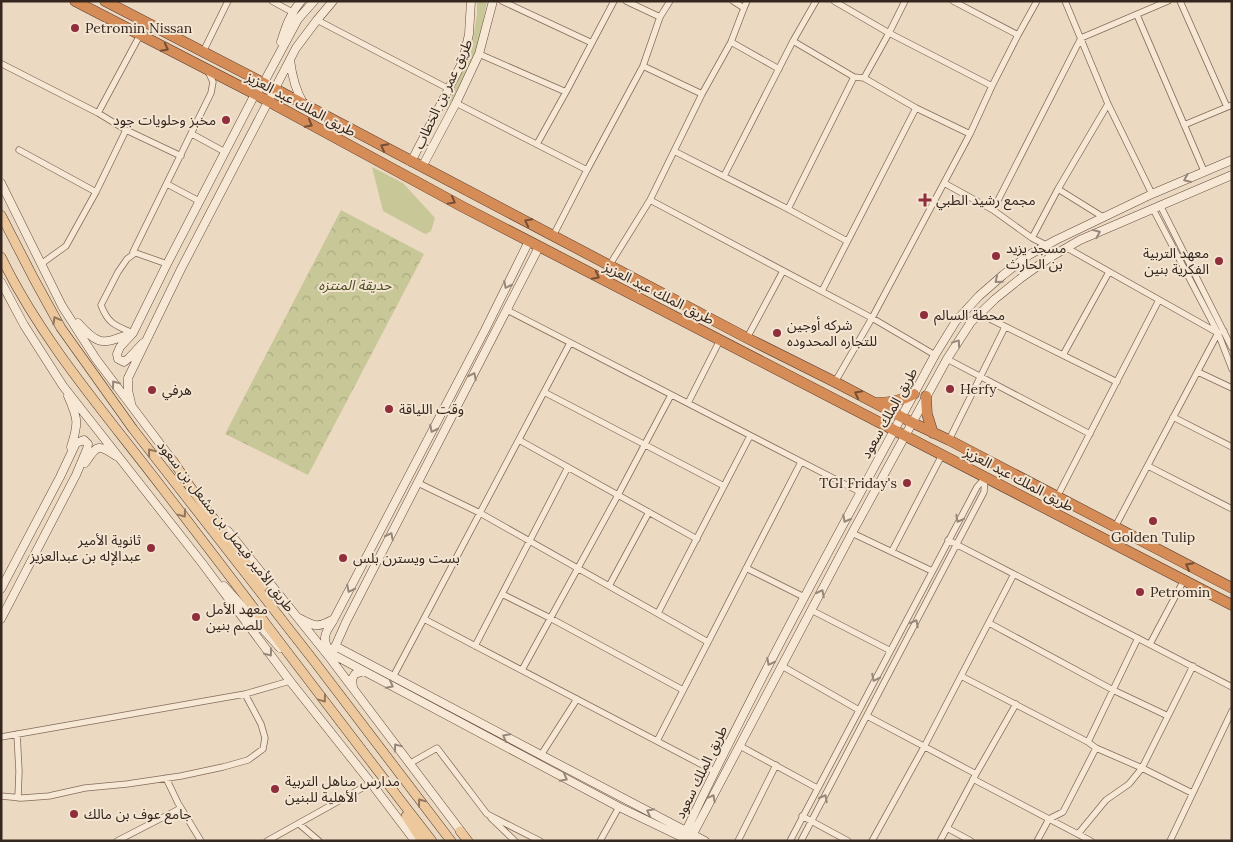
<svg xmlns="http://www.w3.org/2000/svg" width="1233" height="842" viewBox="0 0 1233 842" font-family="Lora,'Noto Sans Arabic',serif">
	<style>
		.grass { fill: #c8c797 }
		.park { fill: url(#park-crowns) }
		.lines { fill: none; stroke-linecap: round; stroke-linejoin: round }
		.street-casing { stroke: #846b5a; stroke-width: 7 }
		.secondary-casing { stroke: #664c3e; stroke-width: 9 }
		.primary-casing { stroke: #523a2f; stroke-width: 10 }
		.highway-casing { stroke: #523a2f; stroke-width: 11 }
		.street { stroke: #f7e8d5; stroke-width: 5.5 }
		.secondary { stroke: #f7e8d5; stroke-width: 8 }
		.primary { stroke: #edc89c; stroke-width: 9 }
		.highway { stroke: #d68c57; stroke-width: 10 }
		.oneway { stroke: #754f35 }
		.oneway2 { stroke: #96877a }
		.oneway3 { stroke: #91775d }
		.poi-dot { fill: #902e3c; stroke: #f3e5d1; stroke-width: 2 }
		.labels { text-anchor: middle; stroke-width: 4; stroke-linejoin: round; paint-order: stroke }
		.poi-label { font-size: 14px; fill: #35261e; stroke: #f3e5d1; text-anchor: start }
		.street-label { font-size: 14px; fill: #35261e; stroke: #f3e5d1 }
		.park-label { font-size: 14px; font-style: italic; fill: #4b5025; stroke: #f3e5d1 }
	</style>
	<defs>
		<pattern id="park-crowns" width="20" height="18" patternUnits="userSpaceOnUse" patternTransform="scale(1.25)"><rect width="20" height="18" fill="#c8c797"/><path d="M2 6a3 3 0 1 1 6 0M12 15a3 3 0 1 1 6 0" fill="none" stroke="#acab82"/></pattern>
	</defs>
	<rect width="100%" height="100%" fill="#ebd9c2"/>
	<!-- grass -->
	<path class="grass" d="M477 1H487L479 42 461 85 447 110 445 109 471 52 477 14Z
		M372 167 403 183 435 218 431 231 426 234H425L383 211Z"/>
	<!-- park -->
	<path class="park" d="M341 210 424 254 308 475 225 434Z"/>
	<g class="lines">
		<!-- street casing -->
		<g class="street-casing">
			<path id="street" d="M272 1 292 12
				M502 1 592 43
				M626 1 660 17
				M733 1 744 8
				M834 1 889 33 992 86
				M953 1 1018 35
				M1065 1 1108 104 1152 194
				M1180 1 1227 107
				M1137 15 1204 171
				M317 20 449 89
				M793 41 854 77 864 78 916 108 970 134
				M731 42 779 69
				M203 52 228 1
				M479 54 566 92
				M2 64 98 113
				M643 66 702 94
				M864 78 889 33 905 1
				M456 103 587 170 643 66 660 17 670 1
				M1184 125 1232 105
				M126 130 181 156
				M192 134 225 152
				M537 144 566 92 614 1
				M19 150 96 192
				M674 151 788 209 847 241
				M724 176 793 41 816 1
				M944 183 993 210 1032 238 1046 245
				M167 184 199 201
				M1058 189 1103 217
				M650 200 872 318 935 355
				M1160 205 1232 348
				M788 209 854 77
				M1153 209 1218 333 1232 369
				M993 210 1081 38 1168 1
				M553 236 587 170
				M1032 238 1058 189 1108 104
				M1067 248 1218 333
				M41 264 66 246 96 192 126 130 98 113 140 35
				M167 264 133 252 211 93 213 82 208 71
				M609 266 650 200 702 94 731 42 744 8 747 1
				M822 291 916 108
				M507 310 860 492
				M980 314 1117 382
				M133 333C116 326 108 324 101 305L118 272 127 259 135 253
				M747 338 783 271
				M1063 355 1109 272
				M947 359 1090 434
				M1198 372 1232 388
				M835 382 872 318 970 134 992 86 1018 35 1037 1
				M544 392 724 486
				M688 403 720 340
				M1173 417 1232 447
				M519 440 697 539
				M949 440 1005 327
				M1148 466 1232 509
				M418 483 480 513 708 642
				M1057 497 1159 300
				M1115 527 1218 333 1224 331
				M852 533 932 571
				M948 540 1232 687
				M892 551 942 455
				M746 568 804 597
				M609 586 649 512
				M502 594 550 618 683 690
				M811 610 889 650
				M658 613 750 436
				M424 619 714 771
				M989 623 1113 690 1168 716
				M1150 644 1184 580
				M475 646 568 467
				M782 666 859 710
				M522 670 618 495 671 395
				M961 676 1088 742 1096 748 1142 768 1192 793
				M393 677 570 343
				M867 716 976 774
				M17 734 19 771 18 798
				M1 737 245 694 290 681
				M657 741 801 462
				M1088 742 1138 638
				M740 746 817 788
				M541 755 577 699
				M409 764 437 748 487 814 540 841
				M166 778 178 803 201 841
				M973 779 1091 841
				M1 796 22 798 49 796 85 788 127 784 181 776 223 767 248 760 263 749 265 738 261 724 245 694
				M802 816 848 841
				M491 818 515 841
				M299 824 319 841
				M947 828 971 841
				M1078 834 1106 800 1129 784 1142 768 1193 666
				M117 841 181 808
				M267 841 371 783
				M600 841 619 807
				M738 841 776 765
				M790 841 977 487 985 478
				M801 841 984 492 985 478
				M872 841 924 747 1014 574
				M940 841 976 774 1016 704
				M1037 841 1049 819 1063 812 1096 748
				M1170 841 1232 711"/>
		</g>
		<!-- secondary casing -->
		<g class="secondary-casing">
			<path id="secondary" d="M281 42C286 26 290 14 301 1
				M290 60C292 76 295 89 303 103
				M411 162 463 61 469 34 471 1
				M422 167 456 103 479 54 493 1
				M1 183 62 306 96 359 176 465
				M1 282 24 325 63 386 202 563 290 681 371 783 415 841
				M78 323C100 348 104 343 133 333L167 264 255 94 263 84 298 19 314 1
				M132 334 120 347 117 354 118 359 124 362 129 358 143 343
				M68 396C78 419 79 422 71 447
				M131 403 128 390V378L181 269 296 48 317 20 333 1
				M85 463C97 446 97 443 116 456
				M228 531 330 658 463 834
				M224 586 280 648
				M1 589 60 477 76 443 84 440 88 444 87 449 76 475 1 619
				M299 618C315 627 318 628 334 619L485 330 529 241
				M333 621C324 634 321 640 332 654L619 807 690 841
				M335 646 541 755 705 841
				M330 658 346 622 539 247
				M353 688 352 679 355 674 364 671
				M687 839 686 831C763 669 850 512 935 355L956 321 979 296 1003 275 1029 255 1056 240 1152 194 1232 160
				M687 839 693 834 852 533 905 436 947 359 971 322 995 299 1021 278 1049 258 1080 240 1232 175"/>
		</g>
		<!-- primary casing -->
		<g class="primary-casing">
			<path id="primary" d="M1 215 34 279 61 328 133 429 314 661 451 841
				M1 257C43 343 106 414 163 489 253 606 341 724 432 841
				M173 461 189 485 263 586
				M406 816 422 841
				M460 831 468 841"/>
		</g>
		<!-- highway casing -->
		<g class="highway-casing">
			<path id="highway" d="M75 1 255 94 463 207 1232 605
				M105 1 275 89 747 338 835 382 913 423 949 440 1232 588
				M926 396 927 414 933 433
				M877 403C892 402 901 401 914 394"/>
		</g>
		<!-- street -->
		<use href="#street" class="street"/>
		<!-- secondary -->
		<use href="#secondary" class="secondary"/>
		<!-- primary -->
		<use href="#primary" class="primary"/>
		<!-- highway -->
		<use href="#highway" class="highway"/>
	</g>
	<!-- one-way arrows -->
	<defs><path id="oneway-chevron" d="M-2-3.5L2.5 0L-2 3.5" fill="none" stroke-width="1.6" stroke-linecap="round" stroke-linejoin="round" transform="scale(1.25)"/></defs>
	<g class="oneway">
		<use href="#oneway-chevron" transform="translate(165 48) rotate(27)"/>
		<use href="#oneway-chevron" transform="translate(309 124) rotate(28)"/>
		<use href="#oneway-chevron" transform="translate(384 147) rotate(-152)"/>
		<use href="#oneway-chevron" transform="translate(452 201) rotate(29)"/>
		<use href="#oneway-chevron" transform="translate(528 222) rotate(-153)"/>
		<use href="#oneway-chevron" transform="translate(596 276) rotate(27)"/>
		<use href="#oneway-chevron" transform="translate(858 394) rotate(-152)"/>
		<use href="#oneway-chevron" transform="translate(1189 566) rotate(-152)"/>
	</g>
	<g class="oneway2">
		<use href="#oneway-chevron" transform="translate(1187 179) rotate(156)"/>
		<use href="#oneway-chevron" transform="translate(1097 233) rotate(-24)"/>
		<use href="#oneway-chevron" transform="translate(998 280) rotate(140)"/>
		<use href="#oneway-chevron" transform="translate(507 285) rotate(117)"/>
		<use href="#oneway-chevron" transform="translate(957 343) rotate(-56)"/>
		<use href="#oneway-chevron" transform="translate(473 376) rotate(-63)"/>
		<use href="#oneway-chevron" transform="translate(115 384) rotate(-127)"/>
		<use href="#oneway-chevron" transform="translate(433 429) rotate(117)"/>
		<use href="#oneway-chevron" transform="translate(846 519) rotate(118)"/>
		<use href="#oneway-chevron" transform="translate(959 519) rotate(118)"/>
		<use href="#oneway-chevron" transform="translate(390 536) rotate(-63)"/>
		<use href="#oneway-chevron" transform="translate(350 589) rotate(117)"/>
		<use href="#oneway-chevron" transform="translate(821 593) rotate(-63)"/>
		<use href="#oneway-chevron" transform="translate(915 623) rotate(-62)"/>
		<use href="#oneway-chevron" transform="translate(269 653) rotate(53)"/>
		<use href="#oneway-chevron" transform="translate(770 662) rotate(117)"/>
		<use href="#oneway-chevron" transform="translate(875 678) rotate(117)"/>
		<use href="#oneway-chevron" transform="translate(390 685) rotate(28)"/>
		<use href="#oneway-chevron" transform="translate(506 737) rotate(-152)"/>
		<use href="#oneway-chevron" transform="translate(397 747) rotate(-127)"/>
		<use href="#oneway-chevron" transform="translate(564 778) rotate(28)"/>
		<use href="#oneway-chevron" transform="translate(712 798) rotate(-62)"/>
		<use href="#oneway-chevron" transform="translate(824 798) rotate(-62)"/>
		<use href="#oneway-chevron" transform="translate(650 812) rotate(-153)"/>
	</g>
	<g class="oneway3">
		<use href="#oneway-chevron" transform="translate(56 320) rotate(-119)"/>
		<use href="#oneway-chevron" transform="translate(151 452) rotate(-128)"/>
		<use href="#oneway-chevron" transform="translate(183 514) rotate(53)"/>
		<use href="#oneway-chevron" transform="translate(323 699) rotate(53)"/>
		<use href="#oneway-chevron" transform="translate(421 802) rotate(-127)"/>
	</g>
	<!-- markers -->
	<g class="poi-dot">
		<circle cx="75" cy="28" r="5"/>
		<circle cx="226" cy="120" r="5"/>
		<path d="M922.5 192.5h5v5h5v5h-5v5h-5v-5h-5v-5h5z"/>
		<circle cx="996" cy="256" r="5"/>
		<circle cx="1219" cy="261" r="5"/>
		<circle cx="924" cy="315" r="5"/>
		<circle cx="777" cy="333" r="5"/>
		<circle cx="950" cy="389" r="5"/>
		<circle cx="152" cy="390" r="5"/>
		<circle cx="389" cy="409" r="5"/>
		<circle cx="907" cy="483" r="5"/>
		<circle cx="1153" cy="521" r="5"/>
		<circle cx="151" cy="548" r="5"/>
		<circle cx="343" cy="558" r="5"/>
		<circle cx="1140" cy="592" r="5"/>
		<circle cx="196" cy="617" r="5"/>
		<circle cx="275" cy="789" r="5"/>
		<circle cx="74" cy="814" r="5"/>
	</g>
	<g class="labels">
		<!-- poi labels -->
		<g class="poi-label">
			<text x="85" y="33">Petromin Nissan</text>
			<text x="216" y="125" text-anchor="end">مخبز وحلويات جود</text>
			<text x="936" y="205">مجمع رشيد الطبي</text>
			<text x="1006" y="253">مسجد يزيد<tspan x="1006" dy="16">بن الحارث</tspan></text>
			<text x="1209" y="258" text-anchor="end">معهد التربية<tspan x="1209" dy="16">الفكرية بنين</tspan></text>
			<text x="934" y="320">محطة السالم</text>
			<text x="787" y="330">شركه أوجين<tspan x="787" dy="16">للتجاره المحدوده</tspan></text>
			<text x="960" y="394">Herfy</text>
			<text x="162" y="395">هرفي</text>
			<text x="399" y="414">وقت اللياقة</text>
			<text x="897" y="488" text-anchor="end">TGI Friday's</text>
			<text x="1153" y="542" text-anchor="middle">Golden Tulip</text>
			<text x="141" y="545" text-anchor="end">ثانوية الأمير<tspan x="141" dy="16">عبدالإله بن عبدالعزيز</tspan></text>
			<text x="353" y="563">بست ويسترن بلس</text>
			<text x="1150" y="597">Petromin</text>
			<text x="206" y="614">معهد الأمل<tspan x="206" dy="16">للصم بنين</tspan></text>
			<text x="285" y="786">مدارس مناهل التربية<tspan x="285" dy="16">الأهلية للبنين</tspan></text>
			<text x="84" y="819">جامع عوف بن مالك</text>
		</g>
		<!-- street labels -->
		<g class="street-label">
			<text transform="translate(443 94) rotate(-65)" y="5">طريق عمر بن الخطاب</text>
			<text transform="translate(301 104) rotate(28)" y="5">طريق الملك عبد العزيز</text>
			<text transform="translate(659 293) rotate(27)" y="5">طريق الملك عبد العزيز</text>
			<text transform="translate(889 413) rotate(-61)" y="5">طريق الملك سعود</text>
			<text transform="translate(1019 479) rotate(28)" y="5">طريق الملك عبد العزيز</text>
			<text transform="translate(226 526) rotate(52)" y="5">طريق الأمير فيصل بن مشعل بن سعود</text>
			<text transform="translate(701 772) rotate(-64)" y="5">طريق الملك سعود</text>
		</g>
		<!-- park labels -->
		<g class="park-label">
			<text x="355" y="290">حديقة المنتزه</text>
		</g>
	</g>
	<!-- border -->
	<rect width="1233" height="842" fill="none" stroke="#35261e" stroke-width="5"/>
</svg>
